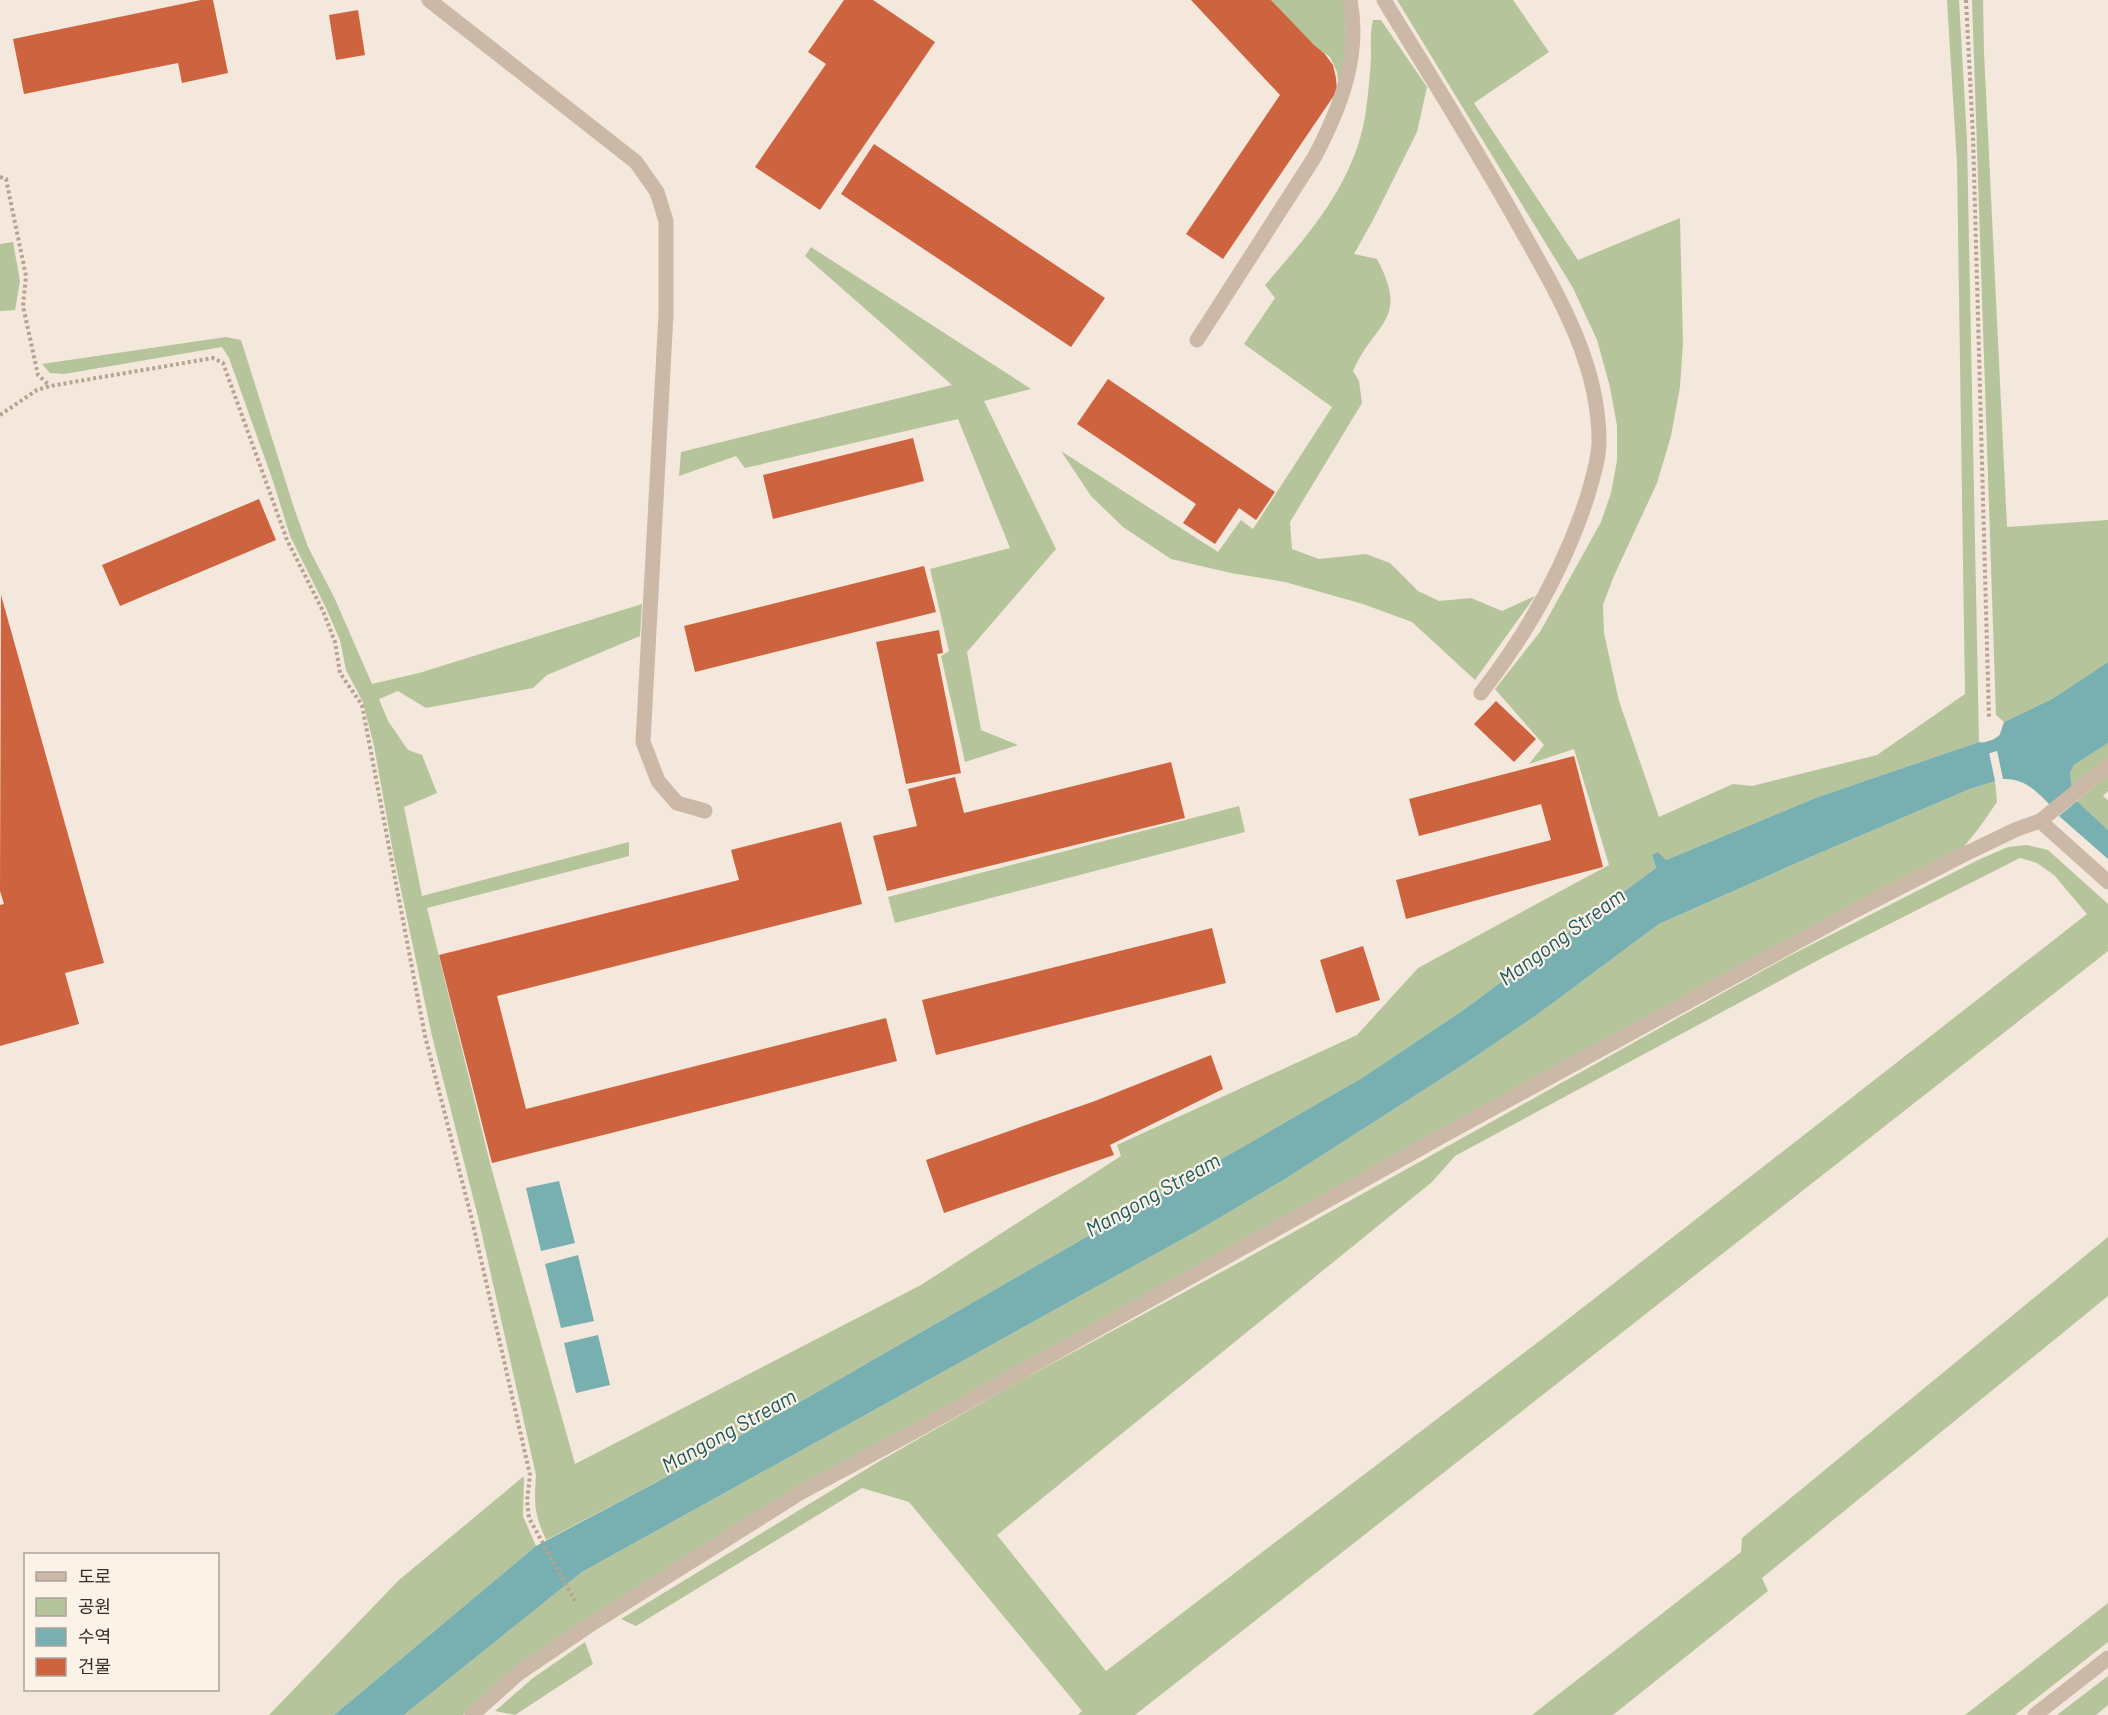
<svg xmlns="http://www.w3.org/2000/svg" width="2108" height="1715" viewBox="0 0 2108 1715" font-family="Barlow,'Noto Sans KR',sans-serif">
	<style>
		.green { fill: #b5c49a; fill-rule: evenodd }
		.water { fill: #78b0b2 }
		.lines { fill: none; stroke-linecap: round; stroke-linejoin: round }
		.stream { stroke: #78b0b2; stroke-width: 12 }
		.building { fill: #cd633f }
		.path { stroke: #b8a290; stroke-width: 4; stroke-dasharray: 3 3; stroke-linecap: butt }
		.service { stroke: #ccb8a6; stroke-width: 15 }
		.minor { stroke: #ccb8a6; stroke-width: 15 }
		.labels { text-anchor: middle; stroke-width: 4.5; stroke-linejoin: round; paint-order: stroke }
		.water-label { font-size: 21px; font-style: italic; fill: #1a585c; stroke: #fbf2e8 }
	</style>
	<rect width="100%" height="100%" fill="#f3e8db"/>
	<!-- green -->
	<path class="green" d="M1271 0H1345L1346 58 1339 86 1337 72 1330 57 1312 44Z
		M1397 0H1513L1549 52 1474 103 1578 260 1680 218 1683 343 1680 387 1671 436 1657 483 1613 578 1603 605 1604 633 1619 701 1659 817 1733 784 1752 786 1877 755 1965 694 1957 163 1947 0H1959L1967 140 1979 742 1818 797 1666 860 1652 855 1656 868 1462 1011 1362 1078 826 1387 685 1467 546 1540C534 1513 534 1504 536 1475L478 1217 432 1036 394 857 374 746 363 702 346 670 340 640 326 608 290 536 273 481 229 358 222 347 64 374 50 373 42 364 226 337 241 340 294 508 308 547 334 597 372 684 419 673 642 604 640 636 547 675 533 688 426 708 398 691 379 699 388 721 408 750 422 755 437 793 404 807 422 896 629 842V856L427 908 491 1167 575 1464 921 1285 1121 1156 1117 1145 1357 1035 1418 968 1609 865 1574 749 1529 764 1544 745 1495 689 1540 632 1601 522 1611 493 1617 461V426L1610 387 1597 340 1573 288Z
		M1972 0H1983L1984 52 2007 527 2108 520V662L2052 699 2004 722 1996 715Z
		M1373 20H1381L1427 87 1417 132 1373 220 1354 254 1377 259C1410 321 1375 321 1353 371L1359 381 1362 403 1290 522 1292 549 1319 559 1366 554 1390 563 1418 591 1439 601 1471 598 1502 611 1535 596 1475 680 1412 622 1363 604 1285 582 1231 573 1171 559 1123 527 1091 496 1061 451 1218 552 1241 520 1253 529 1332 407 1244 344 1275 298 1265 285C1309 234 1353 185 1365 117 1368 97 1370 77 1371 57 1371 44 1370 33 1373 20Z
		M13 242 20 281 15 310 0 311V244Z
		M811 247 1031 389 984 401 1056 549 967 652 981 730 1018 745 965 762 941 656 949 651 930 569 1010 548 958 419 745 468 736 456 679 476 681 452 952 385 805 256Z
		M2108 743V761L2072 787 2070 773 2074 765Z
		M2108 775V791L2103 796 2108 800V830L2077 801Z
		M1995 781 1997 802 1979 828 1962 849 1070 1337 515 1668 463 1715H404L582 1572 1197 1231 1285 1179 1466 1063 1538 1014 1659 924 1808 858 1970 789Z
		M1239 806 1245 832 895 923 888 897Z
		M2027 845 2048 850 2108 904V951L1135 1715H1078L1082 1711 909 1502 862 1488 636 1626 621 1619 878 1462 1018 1382 1238 1263 1789 956 1978 860 2008 847ZM2020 858 2037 863 2054 875 2087 914 1554 1330 1106 1671 997 1535 1432 1182 1455 1156 1824 957Z
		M2108 1237V1296L1762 1578 1768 1591 1613 1715H1532L1741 1552 1742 1538Z
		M524 1476 523 1516 536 1546 334 1715H269L399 1580Z
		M2108 1603V1642L2015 1715H1965Z
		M585 1642 593 1664 515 1715 495 1711 533 1678Z
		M2108 1676V1705L2096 1715H2057Z"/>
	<!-- water -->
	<path class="water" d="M2108 662V743L2074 765 2070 773 2072 787 2051 806C2037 791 2024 778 2003 779L1995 741 1999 737 2004 722 2052 699Z
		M1979 742 1987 743 1995 781 1970 789 1808 858 1659 924 1538 1014 1466 1063 1285 1179 1197 1231 582 1572 404 1715H334L536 1546 685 1467 826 1387 1362 1078 1462 1011 1656 868 1652 855 1658 852 1666 860 1818 797Z
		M2077 801 2108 830V859L2059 816Z
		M559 1181 575 1243 541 1251 526 1188Z
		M578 1255 594 1321 561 1328 545 1264Z
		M598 1335 610 1385 576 1393 564 1343Z"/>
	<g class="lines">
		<!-- stream -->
		<path class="stream" d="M1973 752 1996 745 2009 736"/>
	</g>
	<!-- building -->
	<path class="building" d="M201 0H213L228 73 182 83 178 63 24 94 13 39Z
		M844 0H873L935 42 820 210 755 167 826 64 808 52Z
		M1191 0H1271L1314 45 1324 53 1333 65 1336 78 1337 91 1223 259 1186 234 1280 95Z
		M358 10 365 55 336 60 329 15Z
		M874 144 1105 298 1071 347 841 194Z
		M1108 379 1275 492 1256 520 1239 508 1215 544 1183 523 1196 504 1077 424Z
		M913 438 924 481 773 519 763 475Z
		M259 499 276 540 120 606 102 565Z
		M924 566 936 612 695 672 684 626Z
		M1 595 104 963 65 973 79 1024 0 1046V905L4 904 0 891Z
		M939 630 943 653 937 654 961 773 906 784 876 642Z
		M1496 701 1536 739 1514 762 1474 724Z
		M1574 756 1603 867 1406 919 1396 880 1551 840 1541 804 1419 836 1409 799Z
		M1171 762 1185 818 887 891 873 836 917 826 908 789 955 777 964 813Z
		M841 822 862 904 497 996 526 1109 886 1018 897 1061 492 1163 439 955 739 880 731 850Z
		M1212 928 1226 983 936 1055 922 1000Z
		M1363 946 1380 1000 1336 1013 1320 960Z
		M1211 1055 1223 1089 1110 1145 1114 1155 944 1213 926 1160 1095 1101Z"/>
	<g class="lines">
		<!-- path -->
		<path class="path" d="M1966 0 1973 136 1989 718
			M0 177 6 179 26 276 23 306 38 375 50 386
			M0 415 37 390 50 386 213 358 223 363 287 540 323 611 335 642 340 673 362 705 425 1036 472 1220 530 1475 527 1501 529 1518 575 1601"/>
		<!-- service -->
		<path class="service" d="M2035 1715 2108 1658"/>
		<!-- minor -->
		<path class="minor" d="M429 0 636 162 657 192 666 221V314L643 742 658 781 677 803 705 811
			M1384 0C1429 74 1475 147 1517 222 1555 290 1599 360 1599 441 1599 460 1592 480 1587 498 1564 568 1526 635 1481 693
			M1197 340 1314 158C1340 109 1361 56 1350 0
			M2040 821 2108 882
			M472 1715 519 1673 590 1625 800 1493 912 1433 1446 1134 1854 911 1965 854 2017 829 2040 821 2108 766"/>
	</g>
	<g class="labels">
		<!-- water labels -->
		<g class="water-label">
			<text transform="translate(1562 937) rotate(-36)" y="7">Mangong Stream</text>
			<text transform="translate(1153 1195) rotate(-29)" y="7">Mangong Stream</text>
			<text transform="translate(729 1431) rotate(-29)" y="7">Mangong Stream</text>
		</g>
	</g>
	<!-- legend -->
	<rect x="24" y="1553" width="195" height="138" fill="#fbf2e8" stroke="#ada39b" stroke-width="1.5"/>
	<rect x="36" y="1572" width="30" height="9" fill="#ccb8a6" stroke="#ada39b" stroke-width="1.5"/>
	<text x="78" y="1583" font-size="18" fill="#382d27">도로</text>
	<rect x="36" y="1598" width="30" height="18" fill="#b5c49a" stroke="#ada39b" stroke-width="1.5"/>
	<text x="78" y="1613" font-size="18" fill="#382d27">공원</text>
	<rect x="36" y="1628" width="30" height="18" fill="#78b0b2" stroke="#ada39b" stroke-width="1.5"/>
	<text x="78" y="1643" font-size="18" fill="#382d27">수역</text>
	<rect x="36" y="1658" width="30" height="18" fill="#cd633f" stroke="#ada39b" stroke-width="1.5"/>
	<text x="78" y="1673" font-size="18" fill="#382d27">건물</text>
</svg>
